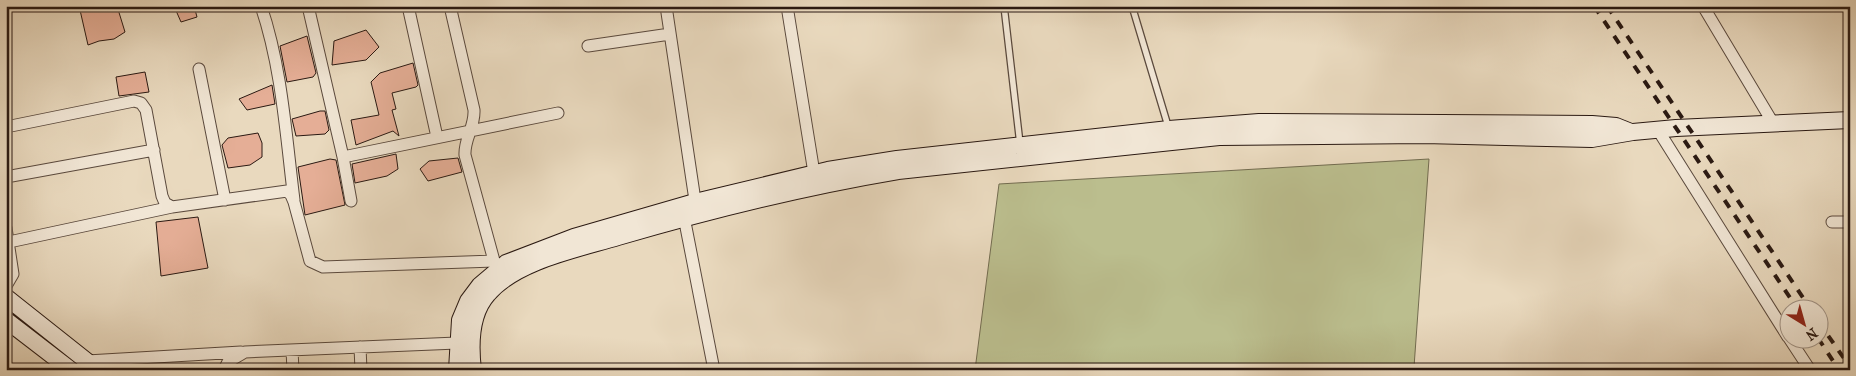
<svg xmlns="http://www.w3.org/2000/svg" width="1856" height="376" viewBox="0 0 1856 376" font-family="'IM FELL French Canon',serif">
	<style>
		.green { fill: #bbbe8e; stroke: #726c50 }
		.building { fill: #e5ae96; stroke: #2a1912 }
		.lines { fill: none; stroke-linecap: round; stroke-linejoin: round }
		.lane-casing { stroke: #5a493d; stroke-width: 8 }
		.street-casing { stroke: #5a493d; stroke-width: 13 }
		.secondary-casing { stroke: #2a1912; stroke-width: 18 }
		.lane { stroke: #f1e6d5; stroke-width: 5.5 }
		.street { stroke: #f1e6d5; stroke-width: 11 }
		.secondary { stroke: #f1e6d5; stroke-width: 16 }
		.rail { stroke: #2a1912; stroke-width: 4; stroke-dasharray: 9 9; stroke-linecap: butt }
	</style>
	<rect width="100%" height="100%" fill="#e9d9be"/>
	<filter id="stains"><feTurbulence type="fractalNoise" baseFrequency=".004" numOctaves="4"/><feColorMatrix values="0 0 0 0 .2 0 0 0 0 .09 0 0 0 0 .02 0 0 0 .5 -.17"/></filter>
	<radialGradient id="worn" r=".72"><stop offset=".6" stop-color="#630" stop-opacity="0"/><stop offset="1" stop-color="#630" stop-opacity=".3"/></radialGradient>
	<!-- green -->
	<path class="green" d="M1429 159 1414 367 1268 370H975L999 184Z"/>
	<!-- building -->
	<path class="building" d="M85 6H117L125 32 114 39 99 41 88 45 80 10Z
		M174 6H194L197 17 181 22Z
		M366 30 379 47 366 60 332 65 334 41Z
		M307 36 316 73 313 77 287 82 280 46Z
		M413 63 418 85 416 87 392 93 396 109 392 110 399 136 393 131 356 145 351 120 379 115 371 82 380 73Z
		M145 72 149 92 119 96 116 77Z
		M272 85 275 104 247 110 239 99Z
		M320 111H325L329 130 325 134 296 136 292 119Z
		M258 133 262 143V157L250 165 228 168 222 145 228 138Z
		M396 154 398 169 387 176 355 183 352 164Z
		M458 158 462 172 428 181 420 169 429 161Z
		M330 159 336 160 345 205 305 215 298 167Z
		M198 217 208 268 161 276 156 222Z"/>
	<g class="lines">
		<!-- lane casing -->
		<g class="lane-casing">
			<path id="lane" d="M1004 6 1020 144
				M1132 6 1168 126"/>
		</g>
		<!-- street casing -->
		<g class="street-casing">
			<path id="street" d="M261 6C282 68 286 136 294 200
				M308 6 343 157 558 113
				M408 6 437 137
				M450 6 474 110C475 127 464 139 465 155L496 268
				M666 6 696 207
				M787 6 815 179
				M1703 6 1773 123
				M588 46 670 34
				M199 69 225 200
				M6 127 134 101 141 103 146 110 162 196 165 203 172 207 287 191 291 195 294 202 310 261 323 267 494 261
				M1658 130 1788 337
				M343 157 351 201
				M6 177 154 150
				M684 217 714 370
				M1832 222H1850
				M6 228 13 274 6 286
				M9 242 172 207
				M1789 338 1810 370
				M360 347 361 370
				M292 350 293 370
				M87 361 241 352
				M224 370 228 362 245 352 457 343"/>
		</g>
		<!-- secondary casing -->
		<g class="secondary-casing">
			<path id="secondary" d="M6 297 98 370
				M6 320 71 370
				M457 370 460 320 468 301 480 285 506 263 574 237 695 202 828 170 897 159 1169 129 1259 122 1592 124 1616 126 1631 132
				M473 370C470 345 470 314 488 294 516 261 578 249 618 237 710 210 803 187 898 171L1219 137 1424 135 1592 139 1633 132 1676 128 1850 120"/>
		</g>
		<!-- lane -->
		<use href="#lane" class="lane"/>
		<!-- street -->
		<use href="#street" class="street"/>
		<!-- secondary -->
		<use href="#secondary" class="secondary"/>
		<!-- rail -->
		<path class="rail" d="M1594 6 1797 308
			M1607 6 1810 308
			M1818 321 1850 367
			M1818 338 1839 370"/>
	</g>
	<!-- margin -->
	<rect width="1856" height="376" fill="none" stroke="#e9d9be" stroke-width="25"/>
	<rect x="8" y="8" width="1841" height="361" fill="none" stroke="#2a1912" stroke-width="2.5"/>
	<rect x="12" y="12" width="1831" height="351" fill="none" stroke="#2a1912"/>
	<!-- north arrow -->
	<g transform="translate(1804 324) rotate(143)"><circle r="24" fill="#f1e6d5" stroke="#a19487"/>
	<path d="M0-4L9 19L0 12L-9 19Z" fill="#8f2418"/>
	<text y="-8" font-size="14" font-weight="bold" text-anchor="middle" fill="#2a1912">N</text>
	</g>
	<rect width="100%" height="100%" filter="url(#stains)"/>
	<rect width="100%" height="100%" fill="url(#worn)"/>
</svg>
